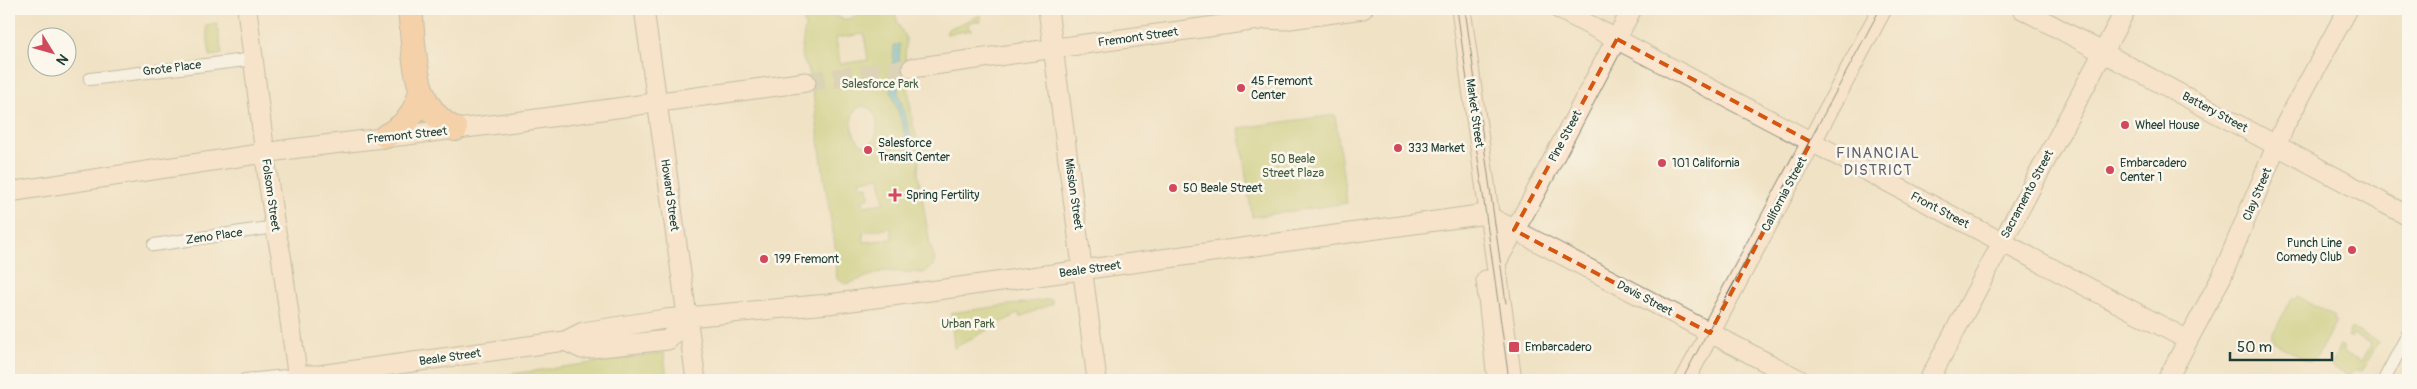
<svg xmlns="http://www.w3.org/2000/svg" width="2417" height="389" viewBox="0 0 2417 389" font-family="Pangolin,sans-serif">
	<style>
		.green { fill: #bbca6c; stroke: #6d8450; fill-rule: evenodd }
		.water { fill: #47b2c4; stroke: #33787c }
		.lines { fill: none; stroke-linecap: round; stroke-linejoin: round }
		.secondary-tunnel { stroke: #c6c1a7; stroke-width: 19; stroke-dasharray: 19 9; stroke-linecap: butt }
		.street-casing { stroke: #88907c; stroke-width: 14 }
		.secondary-casing { stroke: #88907c; stroke-width: 21 }
		.highway-casing { stroke: #88907c; stroke-width: 26 }
		.street { stroke: #fff; stroke-width: 12 }
		.secondary { stroke: #fce5cf; stroke-width: 19 }
		.highway { stroke: #f8bd88; stroke-width: 24 }
		.tram { stroke: #1f3d34; stroke-width: 1 }
		.marked { fill: none; stroke: #d45610; stroke-width: 4; stroke-dasharray: 10 6; stroke-linejoin: round }
		.poi-dot { fill: #d1495b; stroke: #fbf7ec; stroke-width: 2 }
		.labels { text-anchor: middle; stroke-width: 5; stroke-linejoin: round; paint-order: stroke }
		.street-label { font-size: 12px; fill: #1f3d34; stroke: #fbf7ec }
		.poi-label { font-size: 12px; fill: #1f3d34; stroke: #fbf7ec; text-anchor: start }
		.park-label { font-size: 12px; fill: #466042; stroke: #fbf7ec }
		.quarter-label { font-size: 15px; letter-spacing: 1px; fill: #5e5f70; stroke: #fbf7ec }
	</style>
	<rect width="100%" height="100%" fill="#fbf7ec"/>
	<filter id="ink" filterUnits="userSpaceOnUse"><feTurbulence type="fractalNoise" baseFrequency=".02" numOctaves="2"/><feDisplacementMap in="SourceGraphic" scale="10" xChannelSelector="R" yChannelSelector="G"/><feConvolveMatrix kernelMatrix="1 2 1 2 8 2 1 2 1" color-interpolation-filters="sRGB"/></filter>
	<filter id="wash" filterUnits="userSpaceOnUse"><feTurbulence type="fractalNoise" baseFrequency=".0096" numOctaves="4" result="noise"/><feDisplacementMap in="SourceGraphic" scale="20" xChannelSelector="R" yChannelSelector="G"/><feGaussianBlur stdDeviation="1.12" result="paint"/><feColorMatrix in="noise" values="0 0 0 0 0 0 0 0 0 0 0 0 0 0 0 0 0 1.4 0 .05"/><feComposite in="paint" operator="in"/></filter>
	<g filter="url(#wash)">
		<rect width="100%" height="100%" fill="#f0e2c4"/>
		<!-- green -->
		<path class="green" d="M801 9H831C840 24 853 21 863 9H894L898 24 906 38 905 66 913 125 920 147 918 173 930 245 935 259 933 266 924 273 884 271 846 284 837 279 835 245 824 178 811 78 801 54 805 27ZM864 34 868 60 840 64 836 38ZM862 106C880 107 882 138 867 146L860 143C851 134 846 112 862 106ZM880 177 884 203 864 206 863 199 869 198 868 186 861 187V180ZM891 228 892 239 864 242 863 232Z
			M981 15V21L971 22 968 25 969 29 973 30 946 34 948 29Z
			M217 24 222 54 210 56 206 26Z
			M1335 115 1347 203 1252 217 1239 128Z
			M2297 296 2335 316 2333 319 2336 321 2315 360 2312 359 2310 362 2273 342 2274 339 2271 337 2292 298 2295 300Z
			M1052 299V304L1020 317 1019 313 954 348 951 313Z
			M2351 328 2378 342 2363 370H2354L2349 375 2331 366 2340 346 2344 348 2342 352 2361 362 2371 344 2352 334 2350 338 2347 336Z
			M664 353 667 380H468Z"/>
		<!-- water -->
		<path class="water" d="M900 44 898 91 913 142 906 143 903 126 891 92 894 45Z"/>
	</g>
	<g filter="url(#ink)">
		<g class="lines">
			<!-- secondary-tunnel -->
			<path class="secondary-tunnel" d="M806 82 912 68"/>
			<!-- street casing -->
			<g class="street-casing">
				<path id="street" d="M90 79 254 59
					M154 245 275 227
					M245 380 297 375
					M2384 380 2408 334"/>
			</g>
			<!-- secondary casing -->
			<g class="secondary-casing">
				<path id="secondary" d="M247 9 268 179 275 227 281 255 298 380
					M644 9 696 380
					M1048 9 1097 380
					M1461 9 1512 380
					M1559 9 2188 340
					M2022 9 2408 216
					M912 68 1266 19 1283 20 1363 9
					M9 192 291 149 515 122 806 82
					M1496 263 1530 203 1632 9
					M1486 280 1497 380
					M565 341 582 349 668 340 688 317
					M297 375H319L565 341 583 332 665 319 828 304 930 291 1479 215 1490 217 1532 239 1800 380
					M1685 380 1882 9
					M1929 380 2126 9
					M2167 380 2222 276 2285 125 2348 9"/>
			</g>
			<!-- highway casing -->
			<g class="highway-casing">
				<path id="highway" d="M410 9C415 51 411 109 455 129
					M386 136C408 124 413 116 421 92"/>
			</g>
			<!-- street -->
			<use href="#street" class="street"/>
			<!-- secondary -->
			<use href="#secondary" class="secondary"/>
			<!-- highway -->
			<use href="#highway" class="highway"/>
			<!-- tram -->
			<path class="tram" d="M1457 9 1509 380
				M1465 9 1506 303
				M1682 380 1880 9"/>
		</g>
	</g>
	<!-- marked area -->
	<path d="M0 0H2417V389H0ZM1617 39 1811 142 1710 333 1514 230Z" fill="#f0e2c4" fill-opacity=".55" fill-rule="evenodd"/>
	<path class="marked" d="M1617 39 1811 142 1710 333 1514 230Z"/>
	<!-- markers -->
	<g class="poi-dot">
		<circle cx="1241" cy="88" r="5"/>
		<circle cx="2125" cy="125" r="5"/>
		<circle cx="1398" cy="148" r="5"/>
		<circle cx="868" cy="150" r="5"/>
		<circle cx="1662" cy="163" r="5"/>
		<circle cx="2110" cy="170" r="5"/>
		<circle cx="1173" cy="188" r="5"/>
		<path d="M892.5 187.5h5v5h5v5h-5v5h-5v-5h-5v-5h5z"/>
		<circle cx="2352" cy="250" r="5"/>
		<circle cx="764" cy="259" r="5"/>
		<rect x="1508" y="341" width="12" height="12" rx="2.5"/>
	</g>
	<g class="labels">
		<!-- street labels -->
		<g class="street-label">
			<text transform="translate(1138 37) rotate(-8)" y="4">Fremont Street</text>
			<text transform="translate(172 68) rotate(-7)" y="4">Grote Place</text>
			<text transform="translate(2215 112) rotate(28)" y="4">Battery Street</text>
			<text transform="translate(1475 113) rotate(82)" y="4">Market Street</text>
			<text transform="translate(407 135) rotate(-6)" y="4">Fremont Street</text>
			<text transform="translate(1565 136) rotate(-62)" y="4">Pine Street</text>
			<text transform="translate(1074 194) rotate(82)" y="4">Mission Street</text>
			<text transform="translate(1784 194) rotate(-62)" y="4">California Street</text>
			<text transform="translate(2027 194) rotate(-62)" y="4">Sacramento Street</text>
			<text transform="translate(2257 194) rotate(-67)" y="4">Clay Street</text>
			<text transform="translate(271 195) rotate(82)" y="4">Folsom Street</text>
			<text transform="translate(670 195) rotate(82)" y="4">Howard Street</text>
			<text transform="translate(1940 210) rotate(28)" y="4">Front Street</text>
			<text transform="translate(214 236) rotate(-8)" y="4">Zeno Place</text>
			<text transform="translate(1090 269) rotate(-8)" y="4">Beale Street</text>
			<text transform="translate(1645 298) rotate(28)" y="4">Davis Street</text>
			<text transform="translate(450 357) rotate(-8)" y="4">Beale Street</text>
		</g>
		<!-- poi labels -->
		<g class="poi-label">
			<text x="1251" y="85">45 Fremont<tspan x="1251" dy="14">Center</tspan></text>
			<text x="2135" y="129">Wheel House</text>
			<text x="878" y="147">Salesforce<tspan x="878" dy="14">Transit Center</tspan></text>
			<text x="1408" y="152">333 Market</text>
			<text x="1672" y="167">101 California</text>
			<text x="2120" y="167">Embarcadero<tspan x="2120" dy="14">Center 1</tspan></text>
			<text x="1183" y="192">50 Beale Street</text>
			<text x="906" y="199">Spring Fertility</text>
			<text x="2342" y="247" text-anchor="end">Punch Line<tspan x="2342" dy="14">Comedy Club</tspan></text>
			<text x="774" y="263">199 Fremont</text>
			<text x="1525" y="351">Embarcadero</text>
		</g>
		<!-- park labels -->
		<g class="park-label">
			<text x="880" y="88">Salesforce Park</text>
			<text x="1293" y="163">50 Beale<tspan x="1293" dy="14">Street Plaza</tspan></text>
			<text x="968" y="328">Urban Park</text>
		</g>
		<!-- quarter labels -->
		<g class="quarter-label">
			<text x="1878" y="158">FINANCIAL<tspan x="1878" dy="17">DISTRICT</tspan></text>
		</g>
	</g>
	<!-- margin -->
	<rect width="2417" height="389" fill="none" stroke="#fbf7ec" stroke-width="30"/>
	<!-- north arrow -->
	<g transform="translate(52 52) rotate(127)"><circle r="24" fill="#fbf7ec" stroke="#a3ada2"/>
	<path d="M0-4L9 19L0 12L-9 19Z" fill="#d1495b"/>
	<text y="-8" font-size="14" font-weight="bold" text-anchor="middle" fill="#1f3d34">N</text>
	</g>
	<!-- scale -->
	<path d="M2230 352v8h102v-8" fill="none" stroke="#1f3d34" stroke-width="2.5"/>
	<text x="2237" y="352" font-size="15" fill="#1f3d34" stroke="#fbf7ec" stroke-width="4" paint-order="stroke">50 m</text>
</svg>
